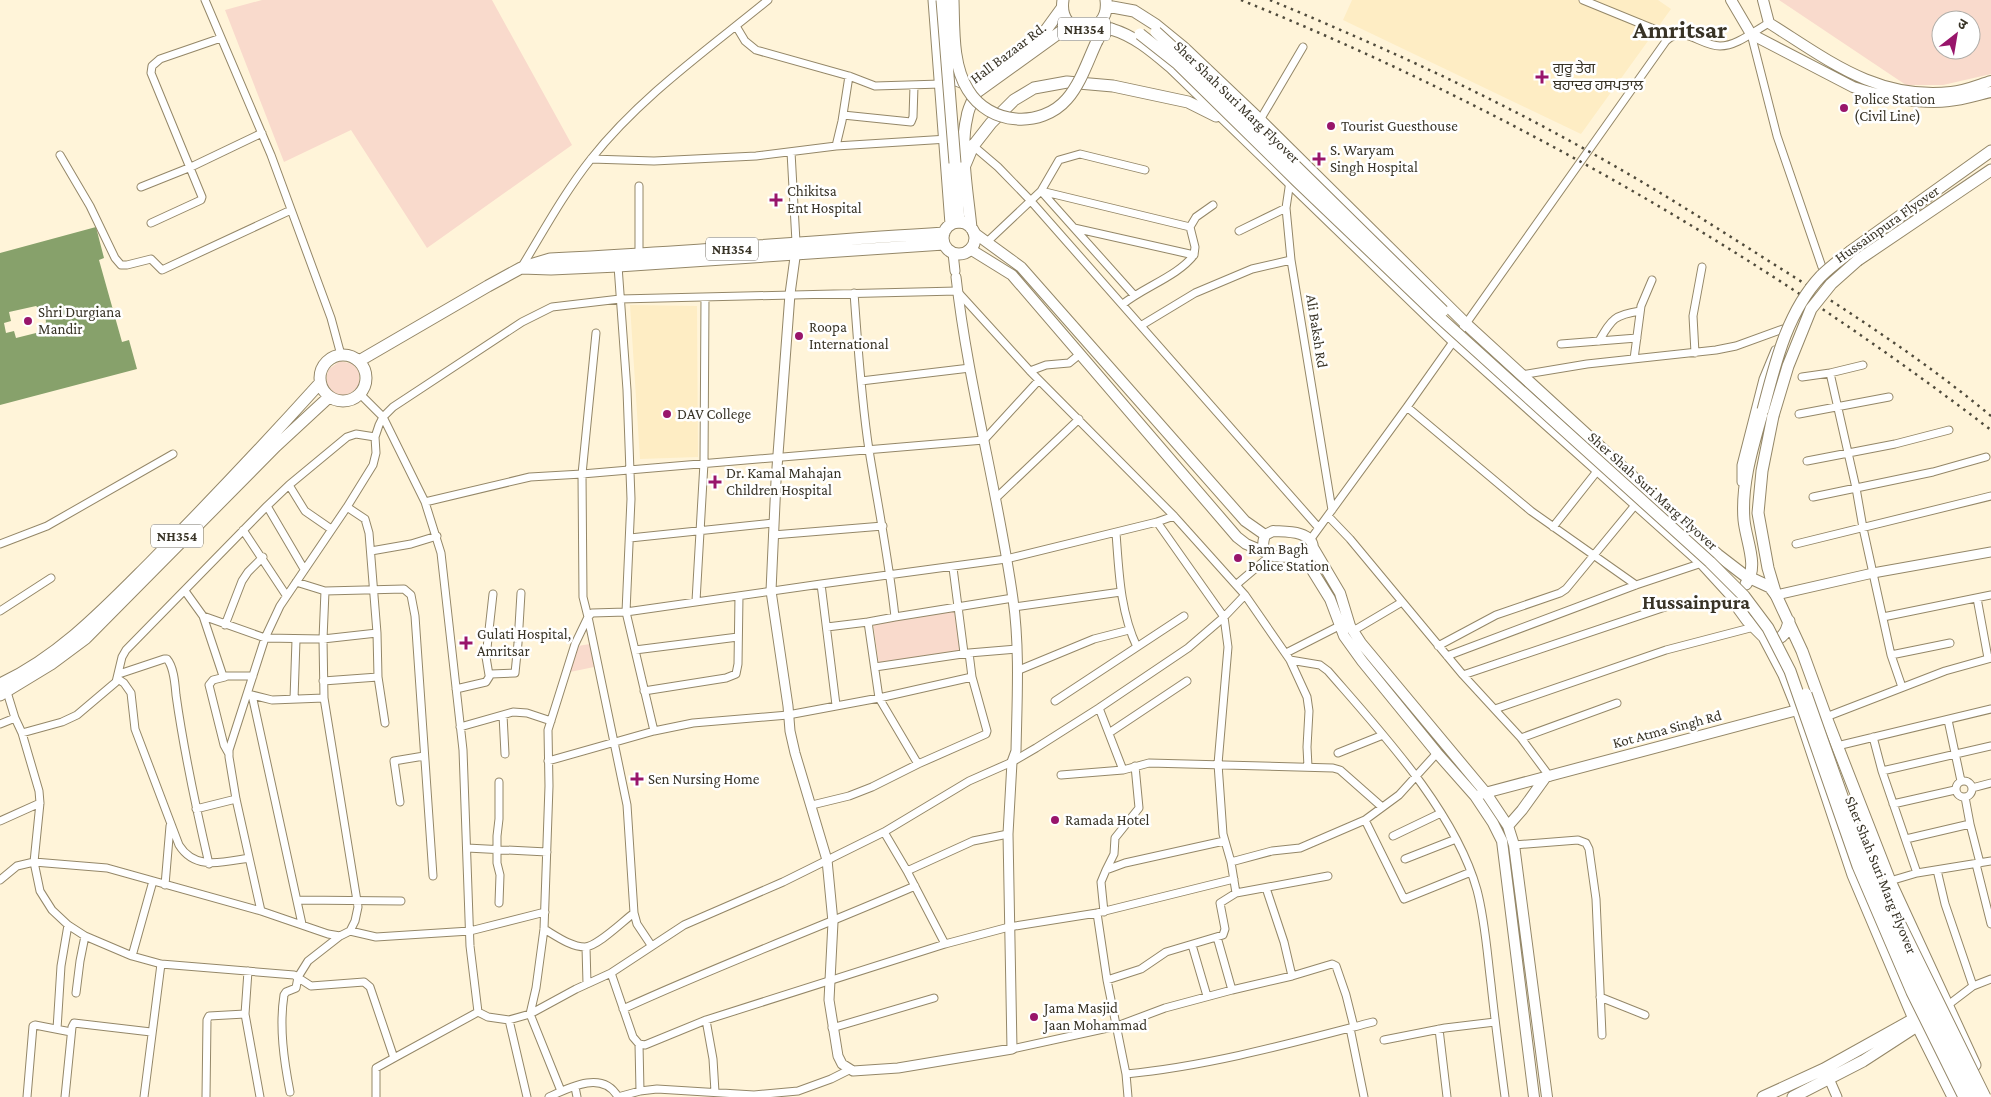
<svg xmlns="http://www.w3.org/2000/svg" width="1991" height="1097" viewBox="0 0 1991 1097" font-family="'Crimson Pro','Noto Sans Devanagari','Noto Sans Gurmukhi',serif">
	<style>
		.built { fill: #feedc4 }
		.green { fill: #f9dacc; fill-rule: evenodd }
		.water { fill: #87a16b; fill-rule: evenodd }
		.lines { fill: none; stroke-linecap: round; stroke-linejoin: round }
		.minor-casing { stroke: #948768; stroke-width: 9 }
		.tertiary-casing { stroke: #948768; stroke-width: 11 }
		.secondary-casing { stroke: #948768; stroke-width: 12 }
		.primary-casing { stroke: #948768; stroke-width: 13 }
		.trunk-casing { stroke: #948768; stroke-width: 13 }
		.minor { stroke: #fff; stroke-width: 7 }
		.tertiary { stroke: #fff; stroke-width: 9 }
		.secondary { stroke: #fff; stroke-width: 10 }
		.primary { stroke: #fff; stroke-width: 11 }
		.trunk { stroke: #fff; stroke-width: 11 }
		.rail { stroke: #504b3c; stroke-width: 2.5; stroke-dasharray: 2.5 5; stroke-linecap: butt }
		.primary-bridge-casing { stroke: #948768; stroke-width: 13; stroke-linecap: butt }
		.trunk-bridge-casing { stroke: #948768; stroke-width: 13; stroke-linecap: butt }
		.primary-bridge { stroke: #fff; stroke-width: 11 }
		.trunk-bridge { stroke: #fff; stroke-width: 11 }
		.poi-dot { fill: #98156b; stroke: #fff; stroke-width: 2 }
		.labels { text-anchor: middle; stroke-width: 5; stroke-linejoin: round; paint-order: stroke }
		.shield { fill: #fff; stroke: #747067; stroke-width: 1 }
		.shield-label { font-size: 14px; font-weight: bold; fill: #383326 }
		.street-label { font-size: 15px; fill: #383326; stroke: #fff }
		.poi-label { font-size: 15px; fill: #383326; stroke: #fff; text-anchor: start }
		.district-label { font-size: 20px; font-weight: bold; fill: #383326; stroke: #fff }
		.town-label { font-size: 25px; font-weight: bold; fill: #383326; stroke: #fff }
	</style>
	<rect width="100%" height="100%" fill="#fff4d9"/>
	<!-- built -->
	<path class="built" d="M1352 0H1658L1671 9 1581 134 1343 20Z
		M630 305 697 306 698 457 640 459Z"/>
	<!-- green -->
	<path class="green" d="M262 0H492L572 145 427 248 351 130 284 162 225 10Z
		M1779 0H1991V74L1943 85H1906ZM1941 20H1971V50H1941Z
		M340 361 353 364 359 372V386L348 395C332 398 322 384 329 369Z
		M956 611 962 652 879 665 873 623Z
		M590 644 594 667 570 672 578 646Z"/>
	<!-- water -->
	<path class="water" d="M96 227 104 258 99 260 122 342 129 340 137 369 0 405V253ZM36 306C46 314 48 319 44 331L16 338 14 331 6 333 4 323 11 321 9 312Z"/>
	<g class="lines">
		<!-- minor casing -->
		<g class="minor-casing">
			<path id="minor" d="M205 0 271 155 331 318 341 355
				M1583 0 1671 36
				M736 26 745 41 756 50 849 76 875 86 941 84
				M1751 34 1777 136 1822 267
				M843 115 911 122 913 117 914 86
				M1260 120 1303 47
				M971 144 998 167 1030 200 1318 527
				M836 146 842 121 849 76
				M791 152 796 242
				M60 155 90 206 115 258 121 265H127L151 259 162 270 291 210
				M591 159 654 161 756 156 836 146 948 139
				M1145 170 1080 154 1059 160 1041 191 1074 228 1194 255 1195 247 1190 227
				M1290 181 1286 208 1291 260 1332 510
				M141 187 191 167 262 133
				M151 223 201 200 202 197 151 73 152 66 160 59 221 38
				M1074 228 1134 295
				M1239 231 1286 208
				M987 242 1041 191 1190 227 1196 217 1213 205
				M639 255V186
				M618 266 627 390 631 499 626 612 654 731
				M521 268C543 232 564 193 591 159 640 97 707 50 768 0
				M854 293C858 346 861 398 869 450 878 506 889 560 895 617L868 622 879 698 918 764 986 734 987 731 972 677
				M1123 304C1144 287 1178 276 1194 255
				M1142 325 1195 293 1252 269 1291 260
				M1599 341C1612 319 1614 315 1640 311
				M1561 344 1637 338
				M1695 353 1693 316 1702 267
				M1634 359 1641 306 1652 280
				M1030 371 1046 365 1069 363 1080 354
				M1830 373 1856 488 1863 528 1891 655 1950 643
				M1521 375 1587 364 1716 350 1736 346 1783 329
				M1802 377 1830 373 1863 365
				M861 381 970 368
				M360 394 383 417 425 502 441 553 463 750 470 946 478 1012
				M1407 407 1531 511 1636 585
				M1799 414 1889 397
				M1807 461 1895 444 1949 430
				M1741 482V465L1763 379 1775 350
				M289 485 305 511 331 529
				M1813 497 1933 472 1986 457
				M996 498 1079 419
				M425 502 530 477 582 474 984 440 1039 380
				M267 506 304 569
				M1328 516 1350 539 1463 675 1521 738 1550 777
				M1157 522 1174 516
				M1553 527 1598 470
				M243 530 286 595
				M1116 533C1119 572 1120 611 1137 647
				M773 535 883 526
				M630 538 773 523
				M1310 540 1407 407 1666 41C1684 24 1700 46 1720 46 1737 46 1754 31 1769 23
				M0 544 47 526 173 454
				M1796 544 1991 496
				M371 551 411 544 437 536
				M953 568 964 653
				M296 582 325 591 404 589 411 595 415 616 433 876
				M821 584 836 705
				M1237 584 1270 556
				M185 591 203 616 265 638 323 639 377 633 369 533 365 519 347 507
				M1245 595 1290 660 1307 697 1309 711 1307 747 1308 767
				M1977 598 1988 658
				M696 601 704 463 705 297
				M1014 607 1121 592
				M0 611 51 578
				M203 616 223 676H253
				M895 617 1013 598
				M1883 617 1991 595
				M225 625 242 581 248 572 263 557
				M827 627 868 622
				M1353 631 1402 602
				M377 633 378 677 385 723
				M1438 646 1496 615 1560 593 1566 589 1636 504
				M635 650 738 637
				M1286 653 1343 624
				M1891 655 1902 687
				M1447 656 1636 585 1702 563
				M1290 660 1320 665 1328 671C1381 732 1455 811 1477 890 1485 920 1487 952 1491 984 1495 1022 1500 1059 1505 1097
				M875 667 969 653
				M1019 670 1094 639 1129 630
				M119 674 164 659H167C174 667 175 684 176 695 184 752 196 808 209 864
				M489 675 486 657 493 594
				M1463 675 1677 603
				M225 677 213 680 209 685 224 745 229 754
				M118 679 124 683 131 693 135 729 179 845C195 871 223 862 249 858
				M323 681 378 677
				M456 689 486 682 491 674 515 673 518 643 521 593
				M644 691 726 678 736 674 738 664 739 596
				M248 694 272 700 324 698
				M252 695 302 924
				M294 699 296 640
				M1055 701 1184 616
				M1099 708 1123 770
				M1495 709 1666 650 1754 627
				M503 715 505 754
				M1826 717 1945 671 1991 658
				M15 718 22 733 39 791 40 803 34 862 40 891 52 910 68 925 85 936 132 956 161 964 294 975 311 986 364 982 370 987 394 1058 478 1012
				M1948 720 1961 781
				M0 724 15 718 7 692
				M460 727 513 712 527 713 551 721
				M22 733 62 722 77 715 116 682 122 657 126 650 267 506 289 485 347 437 356 434 375 437
				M1109 733 1187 681
				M1873 737 1882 771 1917 873
				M1521 738 1617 703
				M1837 746 1991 709
				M1338 753 1383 735
				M548 761 654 731 693 723 788 715 879 698 972 677 969 653 1017 649
				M1882 771 1991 746
				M1061 775 1123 770 1149 763 1333 768 1340 770 1382 807
				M1956 789a8 8 0 1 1 16 0a8 8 0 1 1-16 0Z
				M499 782V819L497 836V863L500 875 499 903
				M1972 788 1991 783
				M400 802 394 761 424 756
				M1893 804 1955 790
				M812 805 849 796 872 787 918 764
				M196 809 236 799
				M1365 820 1404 899 1471 872
				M0 821 40 803
				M1970 824 1980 863
				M884 832 907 871 973 841 1008 834
				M1393 836 1441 813
				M1906 839 1970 824 1965 797
				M1514 845 1578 840 1586 843 1589 849 1596 899 1602 1035
				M467 848 547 852
				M1405 859 1456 839
				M1231 862 1272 851 1300 848 1365 820 1399 795 1437 753
				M1976 864 1991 924
				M1106 870 1114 854 1115 838 1139 808 1135 766
				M1937 870 1945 904 1973 986
				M907 871 945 944
				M0 880 17 866 34 862 107 868 261 911 328 934 340 936 350 931 355 921 358 907 324 698 323 639 325 591
				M1890 881 1917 873 1991 861
				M165 885 170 826
				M1266 888 1284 942 1292 976
				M298 900 401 901
				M261 911 236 799 229 757V750L265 638 280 606 347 507 373 465 376 453 375 437 379 425 383 417 393 407 522 322 552 307 620 299 957 291 1030 371 1174 516 1245 595 1224 617 1188 648 1099 708 1036 748 1012 762 969 781 884 832 783 882 684 925 611 973
				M1104 912 1101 882 1106 870 1125 863 1224 841
				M1097 913 1107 980 1126 1074 1128 1097
				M544 929C556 936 571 947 585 947 598 946 623 921 634 913
				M350 931 376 937 470 931 545 912
				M1217 937 1232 990
				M651 945 637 924 634 913 627 805 588 617 592 613 626 612 821 584 1006 559 1157 522 1224 617 1228 647 1218 764 1223 834 1231 862 1236 893
				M1192 945 1207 996
				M586 947 587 984
				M132 956 153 881
				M1107 980 1141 969 1166 952 1223 935 1225 929 1220 903 1236 893 1328 876
				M76 993 80 961 85 936
				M1600 997 1645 1015
				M1948 1005 1973 986 1991 979
				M623 1009C719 965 818 928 915 886
				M478 1012 488 1017 509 1020 530 1014 576 989 611 973 633 1037 639 1044 645 1045 706 1020 945 944 1009 927 1097 913 1234 879
				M245 1014 260 1097
				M509 1020 527 1097
				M706 1020 713 1059 715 1092
				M832 1028 934 998
				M1350 1028 1364 1097
				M57 1029 61 966 68 925
				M1439 1029 1447 1097
				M1384 1040 1445 1028 1495 1022
				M639 1044 640 1091
				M1012 1049 1117 1026 1165 1008 1232 990 1292 976 1332 964 1336 966 1346 995 1354 1027
				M1126 1074C1209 1066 1292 1043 1373 1022
				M575 1087 577 1097
				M561 1091 530 1014 536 988 544 929 549 786 548 730 575 644 588 617 583 597 582 474 596 333
				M290 1092C284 1061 279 1027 284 995L286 992 296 988 298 977 308 961 340 936
				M27 1097 33 1026 35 1025 71 1032
				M65 1097 72 1027 74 1023 151 1032
				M144 1097 161 964
				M206 1097 207 1020 209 1016 245 1014 248 971
				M376 1097V1068L394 1058
				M549 1097C570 1087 603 1070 618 1097L640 1091 657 1089 754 1095 798 1091 831 1079 849 1070"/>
		</g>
		<!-- tertiary casing -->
		<g class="tertiary-casing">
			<path id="tertiary" d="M796 250 790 294 776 481 771 591 788 706 790 731 795 753 827 860 833 922 829 1000 838 1056 842 1064 853 1071 898 1068 1012 1049 1008 834 1012 762 1016 751C1017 700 1020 649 1013 599 998 491 968 385 956 277
				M953 253 955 271
				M1776 595 1873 573 1991 552
				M1827 1074 1837 1097"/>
		</g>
		<!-- secondary casing -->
		<g class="secondary-casing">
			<path id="secondary" d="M1731 0 1751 34 1853 87C1880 96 1920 105 1949 101 1963 100 1977 95 1991 92
				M1763 0 1769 23C1828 60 1877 100 1951 92 1964 91 1978 85 1991 81
				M973 232 1021 267 1245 521 1265 535
				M970 249 1012 275 1237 537 1246 544 1265 552
				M1273 531C1284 532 1311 530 1313 547 1314 550 1311 554 1308 556 1303 559 1294 557 1289 557 1271 556 1258 557 1265 535Z
				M1314 549 1340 593 1350 626 1361 643 1486 793 1508 826 1514 845 1547 1097
				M1304 557 1330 599 1344 636 1362 661 1437 753 1475 796 1493 823 1502 841 1534 1097
				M1481 794 1805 708
				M1508 826 1522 810 1545 778"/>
		</g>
		<!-- primary casing -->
		<g class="primary-casing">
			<path id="primary" d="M1097 41 1101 34 1111 29
				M955 163 959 222
				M1851 251 1991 151
				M1858 260 1991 170
				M1773 416 1762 471 1758 513 1768 568 1776 595
				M1746 584C1759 566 1746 541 1744 520 1741 483 1753 446 1763 410
				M1763 1097 1824 1069 1921 1015
				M1793 1097 1863 1061 1923 1022"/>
		</g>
		<!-- trunk casing -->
		<g class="trunk-casing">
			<path id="trunk" d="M934 0 951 224
				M1063 0C1057 39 1111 38 1106 0
				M1107 6 1134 11 1156 25 1183 47 1260 120 1466 324 1718 555 1744 575 1770 587 1776 595 1802 651 1826 717 1890 881 1975 1065
				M1111 29C1135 36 1153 52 1172 68L1454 341 1702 563 1734 598 1739 609 1747 620 1764 637 1784 675 1798 710 1853 875 1914 1019 1953 1097
				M940 74 964 83H975L1046 30 1062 8
				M965 165 973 146 991 123 1014 100 1034 88 1067 82 1113 86 1188 102 1216 116
				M943 238a16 16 0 1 1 32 0a16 16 0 1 1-32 0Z
				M971 228C968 195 959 149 967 117 968 108 973 100 977 92L1070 25
				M530 265 550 259C681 253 812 241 944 233
				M320 378a23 23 0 1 1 46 0a23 23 0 1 1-46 0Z
				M359 361 488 286 521 268 551 269 618 266 944 244
				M1765 638C1780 643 1786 635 1789 621
				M0 684C59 657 105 608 150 563 208 504 265 444 320 383
				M0 695 51 664 86 638 276 446 329 397"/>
		</g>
		<!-- minor -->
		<use href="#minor" class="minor"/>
		<!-- tertiary -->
		<use href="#tertiary" class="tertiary"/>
		<!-- secondary -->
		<use href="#secondary" class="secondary"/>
		<!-- primary -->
		<use href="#primary" class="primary"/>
		<!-- trunk -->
		<use href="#trunk" class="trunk"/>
		<!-- rail -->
		<path class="rail" d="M1241 0C1510 109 1761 254 1991 430
			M1270 0C1378 45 1485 93 1588 151 1648 184 1706 221 1764 258 1842 307 1920 357 1991 416"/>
		<!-- primary-bridge casing -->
		<g class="primary-bridge-casing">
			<path id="primary-bridge" d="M942 0 955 163
				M953 0C954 29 952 65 968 90 989 125 1041 129 1067 99 1081 83 1088 60 1097 41
				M1763 410C1775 364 1787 312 1821 276 1830 267 1841 259 1851 251
				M1773 416 1788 366 1811 309 1831 284 1858 260"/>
		</g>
		<!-- trunk-bridge casing -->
		<g class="trunk-bridge-casing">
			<path id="trunk-bridge" d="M1156 32 1201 73 1443 311
				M1140 34 1178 64 1297 181 1438 316 1710 562 1744 596 1768 628 1790 671 1858 866 1912 992 1964 1097
				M1806 694 1866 864 1921 990 1974 1097
				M1900 924 1985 1097"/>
		</g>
		<!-- primary-bridge -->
		<use href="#primary-bridge" class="primary-bridge"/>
		<!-- trunk-bridge -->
		<use href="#trunk-bridge" class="trunk-bridge"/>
	</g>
	<!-- markers -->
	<g class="poi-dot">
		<path d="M1539.5 69.5h5v5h5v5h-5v5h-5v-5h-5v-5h5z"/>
		<circle cx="1844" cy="108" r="5"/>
		<circle cx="1331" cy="126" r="5"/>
		<path d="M1316.5 151.5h5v5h5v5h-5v5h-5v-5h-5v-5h5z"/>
		<path d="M773.5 192.5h5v5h5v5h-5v5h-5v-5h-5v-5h5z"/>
		<circle cx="28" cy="321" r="5"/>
		<circle cx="799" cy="336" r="5"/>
		<circle cx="667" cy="414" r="5"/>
		<path d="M712.5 474.5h5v5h5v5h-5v5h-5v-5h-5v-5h5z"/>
		<circle cx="1238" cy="558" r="5"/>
		<path d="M463.5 635.5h5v5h5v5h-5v5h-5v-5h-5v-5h5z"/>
		<path d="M634.5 771.5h5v5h5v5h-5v5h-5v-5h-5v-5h5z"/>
		<circle cx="1055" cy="820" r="5"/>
		<circle cx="1034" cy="1017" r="5"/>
	</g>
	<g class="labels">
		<!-- shield labels -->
		<g class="shield">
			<rect x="1058" y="17.5" width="52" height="23" rx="4"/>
			<rect x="706" y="237.5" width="52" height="23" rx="4"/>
			<rect x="151" y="524.5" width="52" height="23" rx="4"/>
		</g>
		<g class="shield-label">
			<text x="1084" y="34">NH354</text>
			<text x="732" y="254">NH354</text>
			<text x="177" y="541">NH354</text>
		</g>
		<!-- street labels -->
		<g class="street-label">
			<text transform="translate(1008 53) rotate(-37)" y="5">Hall Bazaar Rd.</text>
			<text transform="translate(1237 102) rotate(44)" y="5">Sher Shah Suri Marg Flyover</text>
			<text transform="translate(1887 224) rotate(-35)" y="5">Hussainpura Flyover</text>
			<text transform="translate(1317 331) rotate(81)" y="5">Ali Baksh Rd</text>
			<text transform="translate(1653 491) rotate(42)" y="5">Sher Shah Suri Marg Flyover</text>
			<text transform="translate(1667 729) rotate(-15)" y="5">Kot Atma Singh Rd</text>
			<text transform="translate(1881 875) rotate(68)" y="5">Sher Shah Suri Marg Flyover</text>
		</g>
		<!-- poi labels -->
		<g class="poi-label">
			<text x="1553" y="73">ਗੁਰੂ ਤੇਗ<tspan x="1553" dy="17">ਬਹਾਦਰ ਹਸਪਤਾਲ</tspan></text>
			<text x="1854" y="104">Police Station<tspan x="1854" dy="17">(Civil Line)</tspan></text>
			<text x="1341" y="131">Tourist Guesthouse</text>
			<text x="1330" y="155">S. Waryam<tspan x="1330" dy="17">Singh Hospital</tspan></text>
			<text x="787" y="196">Chikitsa<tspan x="787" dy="17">Ent Hospital</tspan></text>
			<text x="38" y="317">Shri Durgiana<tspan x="38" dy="17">Mandir</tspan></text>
			<text x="809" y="332">Roopa<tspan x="809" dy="17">International</tspan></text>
			<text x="677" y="419">DAV College</text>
			<text x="726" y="478">Dr. Kamal Mahajan<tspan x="726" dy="17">Children Hospital</tspan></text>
			<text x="1248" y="554">Ram Bagh<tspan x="1248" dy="17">Police Station</tspan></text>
			<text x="477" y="639">Gulati Hospital,<tspan x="477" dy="17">Amritsar</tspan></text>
			<text x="648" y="784">Sen Nursing Home</text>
			<text x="1065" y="825">Ramada Hotel</text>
			<text x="1044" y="1013">Jama Masjid<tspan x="1044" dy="17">Jaan Mohammad</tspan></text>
		</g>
		<!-- district labels -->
		<g class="district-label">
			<text x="1696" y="609">Hussainpura</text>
		</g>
		<!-- town labels -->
		<g class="town-label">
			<text x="1680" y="38">Amritsar</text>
		</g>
	</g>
	<!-- north arrow -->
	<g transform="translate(1956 35) rotate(31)"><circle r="24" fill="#ffffff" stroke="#afada8"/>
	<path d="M0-4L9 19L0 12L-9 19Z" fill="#98156b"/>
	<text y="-8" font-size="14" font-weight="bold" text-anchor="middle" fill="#383326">उ</text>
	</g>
</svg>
